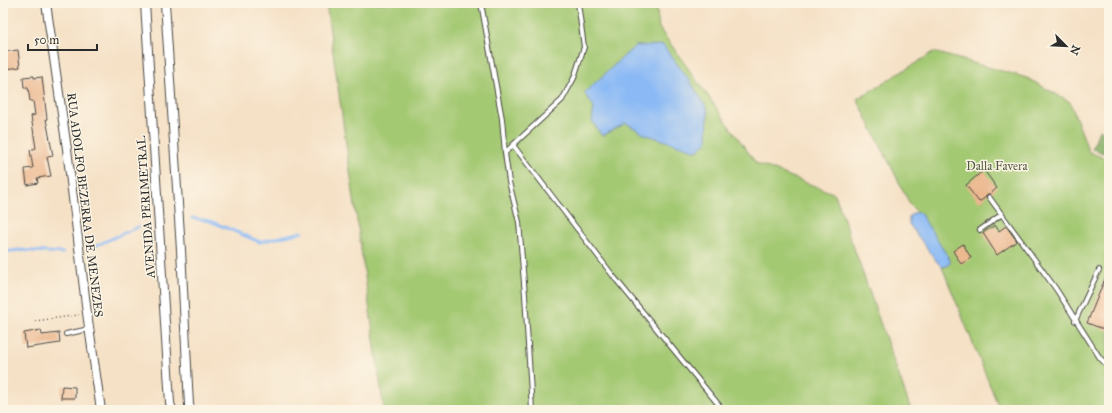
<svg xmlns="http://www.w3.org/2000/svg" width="1112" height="413" viewBox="0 0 1112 413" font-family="'IM FELL Great Primer',serif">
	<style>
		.green { fill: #a4c973; stroke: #687a4f }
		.forest { fill: #83ad65; stroke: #576c48 }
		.water { fill: #8ab9f5; stroke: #5a7290 }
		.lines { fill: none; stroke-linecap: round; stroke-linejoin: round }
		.stream { stroke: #8ab9f5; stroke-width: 3 }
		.building { fill: #ecb890 }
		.lane-casing { stroke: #494642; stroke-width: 6 }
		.street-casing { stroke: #494642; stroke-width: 10 }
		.path { stroke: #494642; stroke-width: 1.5; stroke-dasharray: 1 3; stroke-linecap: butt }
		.lane { stroke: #fff; stroke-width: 4 }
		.street { stroke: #fff; stroke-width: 8 }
		.labels { text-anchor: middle; stroke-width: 3; stroke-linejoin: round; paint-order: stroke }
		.park-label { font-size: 12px; fill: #4f5a41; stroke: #fcf5e5 }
		.street-label { font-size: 12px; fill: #2b2b2b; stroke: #fcf5e5 }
	</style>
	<rect width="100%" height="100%" fill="#fcf5e5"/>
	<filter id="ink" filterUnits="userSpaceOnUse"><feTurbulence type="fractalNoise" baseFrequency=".025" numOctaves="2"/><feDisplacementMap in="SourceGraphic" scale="8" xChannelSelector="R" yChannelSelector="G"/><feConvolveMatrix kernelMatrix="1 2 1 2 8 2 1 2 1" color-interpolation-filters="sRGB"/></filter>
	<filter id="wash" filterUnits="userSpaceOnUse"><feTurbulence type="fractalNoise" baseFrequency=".012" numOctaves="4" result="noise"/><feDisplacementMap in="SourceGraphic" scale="16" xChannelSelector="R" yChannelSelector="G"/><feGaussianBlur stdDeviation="0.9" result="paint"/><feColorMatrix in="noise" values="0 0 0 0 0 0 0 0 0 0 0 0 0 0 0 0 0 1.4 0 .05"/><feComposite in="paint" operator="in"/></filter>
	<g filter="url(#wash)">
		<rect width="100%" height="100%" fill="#f5e1c6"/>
		<!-- green -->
		<path class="green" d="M326 3H656L659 28 756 163 835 194 911 410H384Z
			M934 52 1027 78 1070 102 1089 152 1109 160V404L1101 410H1000L942 267 947 266 920 213 917 212 911 206 857 99Z"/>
		<!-- forest -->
		<path class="forest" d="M1099 130 1109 134V155L1092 149Z"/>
		<!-- water -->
		<path class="water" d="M663 45 690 81 708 110 707 142 697 151 644 134 626 123 602 136 592 121 594 107 584 93 635 46Z
			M917 212 920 213 950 260V263L947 266 942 267 938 263 909 224V218L911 214Z"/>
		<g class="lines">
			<!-- stream -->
			<path class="stream" d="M192 218 210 221 260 242 302 232
				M95 246 138 227
				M3 252 19 250 63 253"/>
		</g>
		<g id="blocks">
			<!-- building -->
			<path class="building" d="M18 50 20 67 7 69 6 59 3 60V52Z
				M34 76V78L42 77 47 119H46L53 156 47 157 51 176 37 178 38 183 27 185 25 169 33 168 30 150 36 148 31 116 35 115 33 101H30L28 88H24L23 77Z
				M984 170 997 188 990 194H987L986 197 979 202 966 185Z
				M995 225 999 231 1006 226 1017 241 997 255 983 233Z
				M963 244 971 258 961 264 953 251Z
				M1109 269V331L1087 323Z
				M41 330 42 335 59 333 60 343 26 348 24 333Z
				M62 386 75 387V398H61Z"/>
		</g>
	</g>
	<g filter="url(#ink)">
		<use href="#blocks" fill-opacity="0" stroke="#494642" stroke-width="1"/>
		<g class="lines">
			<!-- lane casing -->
			<g class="lane-casing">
				<path id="lane" d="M481 3 502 119 505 153 509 182 519 222 525 295 532 410
					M513 145 562 100 574 78 584 47 578 3
					M505 153 513 145 614 277 723 410
					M989 197 1056 289 1100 358 1109 367
					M980 230 1002 214
					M1075 321 1099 270
					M66 334 89 329"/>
			</g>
			<!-- street casing -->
			<g class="street-casing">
				<path id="street" d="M46 3 67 149 87 313 101 410
					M145 3 170 403 172 410
					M165 3 181 250 189 405 191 410"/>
			</g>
			<!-- path -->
			<path class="path" d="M35 321 79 315"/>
			<!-- lane -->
			<use href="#lane" class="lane"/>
			<!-- street -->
			<use href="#street" class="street"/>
		</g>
	</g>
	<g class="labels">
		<!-- park labels -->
		<g class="park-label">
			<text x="997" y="170">Dalla Favera</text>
		</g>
		<!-- street labels -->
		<g class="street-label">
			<text transform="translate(85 205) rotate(83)" y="4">RUA ADOLFO BEZERRA DE MENEZES</text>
			<text transform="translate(146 207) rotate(-94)" y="4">AVENIDA PERIMETRAL</text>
		</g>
	</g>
	<!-- margin -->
	<rect width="1112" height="413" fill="none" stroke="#fcf5e5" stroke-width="16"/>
	<!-- north arrow -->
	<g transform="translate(1066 46) rotate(114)" stroke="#fcf5e5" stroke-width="3" paint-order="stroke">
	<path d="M0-3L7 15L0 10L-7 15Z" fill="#2b2b2b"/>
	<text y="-6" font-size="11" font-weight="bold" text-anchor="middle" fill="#2b2b2b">N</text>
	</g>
	<!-- scale -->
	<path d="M28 44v6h69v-6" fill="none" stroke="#2b2b2b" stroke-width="2"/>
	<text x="34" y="44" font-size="12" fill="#2b2b2b" stroke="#fcf5e5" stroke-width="3" paint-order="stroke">50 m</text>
</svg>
